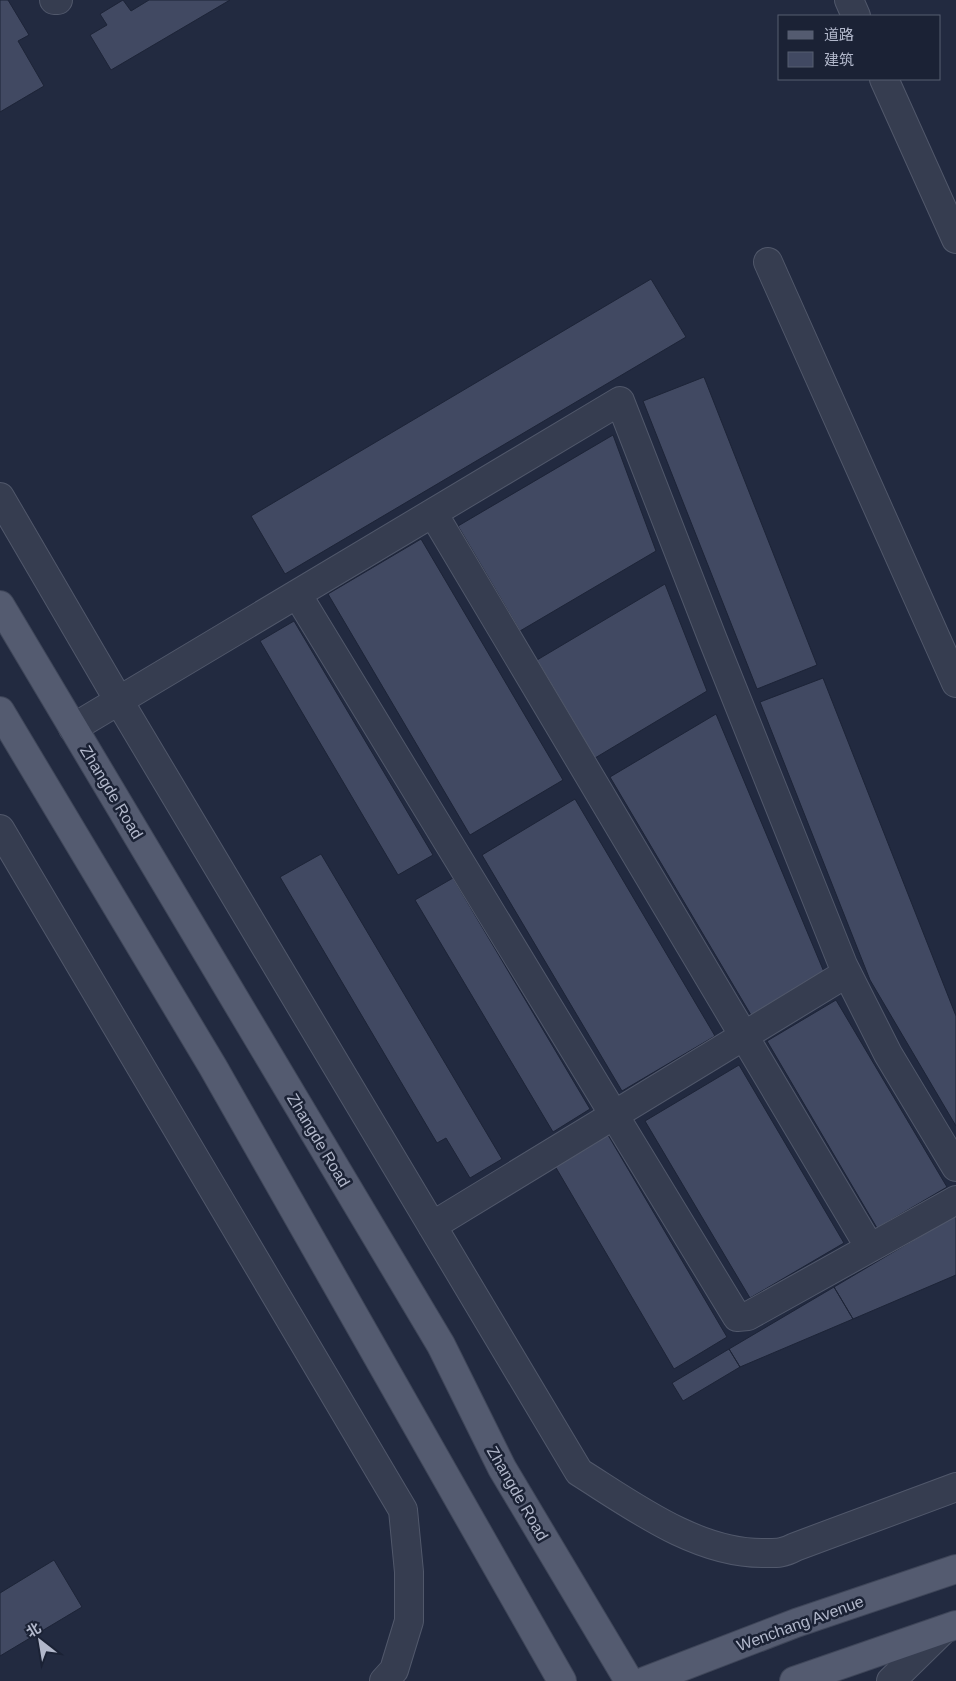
<svg xmlns="http://www.w3.org/2000/svg" width="956" height="1681" viewBox="0 0 956 1681" font-family="Arial,'Noto Sans SC',sans-serif">
	<style>
		.building { fill: #414962; stroke: #1d2437 }
		.lines { fill: none; stroke-linecap: round; stroke-linejoin: round }
		.minor-casing { stroke: #51586b; stroke-width: 30 }
		.major-casing { stroke: #3f4659; stroke-width: 30 }
		.minor { stroke: #363d50; stroke-width: 28 }
		.major { stroke: #545b70; stroke-width: 28 }
		.labels { text-anchor: middle; stroke-width: 5; stroke-linejoin: round; paint-order: stroke }
		.street-label { font-size: 16px; fill: #b2b8cb; stroke: #1b2235 }
	</style>
	<rect width="100%" height="100%" fill="#222a40"/>
	<!-- building -->
	<path class="building" d="M0 0H8L29 35 18 41 44 86 0 112Z
		M123 0 131 11 149 0H230L111 70 90 35 107 25 100 14Z
		M651 279 686 337 285 574 251 516Z
		M704 377 817 665 757 689 643 401Z
		M613 435 656 551 520 631 458 526Z
		M421 539 563 780 470 835 328 594Z
		M665 584 707 691 595 758 537 660Z
		M294 621 433 855 398 875 260 641Z
		M823 678 956 1016V1126L870 980 760 702Z
		M716 714 824 972 751 1015 610 777Z
		M575 799 715 1036 622 1091 482 855Z
		M321 854 502 1159 470 1178 446 1138 437 1143 280 877Z
		M453 878 590 1109 553 1132 415 900Z
		M836 1000 947 1187 877 1228 767 1041Z
		M739 1065 844 1243 750 1298 645 1121Z
		M608 1135 727 1337 674 1369 555 1166Z
		M956 1215V1275L853 1319 834 1287Z
		M834 1287 853 1319 740 1367 729 1349Z
		M729 1349 740 1367 683 1401 672 1383Z
		M54 1560 82 1607 0 1656V1593Z"/>
	<g class="lines">
		<!-- minor casing -->
		<g class="minor-casing">
			<path id="minor" d="M54 0H58
				M849 0 856 16
				M884 79 956 239
				M768 262 956 683
				M0 497 119 701 579 1472C633 1506 696 1553 762 1553 776 1553 782 1554 795 1547L956 1487
				M433 513 870 1248
				M297 594 737 1317 748 1316 956 1200
				M73 728 620 401 713 640 843 965 888 1054 956 1167
				M0 829 403 1510 409 1572V1621L394 1670 384 1681
				M432 1226 847 973
				M891 1681 943 1630"/>
		</g>
		<!-- major casing -->
		<g class="major-casing">
			<path id="major" d="M0 605 441 1345 502 1468 629 1681
				M0 711 213 1067 562 1681
				M645 1681 796 1623 956 1569
				M794 1681 956 1625"/>
		</g>
		<!-- minor -->
		<use href="#minor" class="minor"/>
		<!-- major -->
		<use href="#major" class="major"/>
	</g>
	<g class="labels">
		<!-- street labels -->
		<g class="street-label">
			<text transform="translate(112 792) rotate(59)" y="6">Zhangde Road</text>
			<text transform="translate(319 1140) rotate(59)" y="6">Zhangde Road</text>
			<text transform="translate(518 1493) rotate(60)" y="6">Zhangde Road</text>
			<text transform="translate(800 1623) rotate(-20)" y="6">Wenchang Avenue</text>
		</g>
	</g>
	<!-- legend -->
	<rect x="778" y="15" width="162" height="65" fill="#1b2235" stroke="#575e71"/>
	<rect x="788" y="31" width="25" height="8" fill="#545b70" stroke="#575e71"/>
	<text x="824" y="40" font-size="15" fill="#b2b8cb">道路</text>
	<rect x="788" y="52" width="25" height="15" fill="#414962" stroke="#575e71"/>
	<text x="824" y="65" font-size="15" fill="#b2b8cb">建筑</text>
	<!-- north arrow -->
	<g transform="translate(40 1641) rotate(329)" stroke="#1b2235" stroke-width="4" paint-order="stroke">
	<path d="M0-4L9 19L0 12L-9 19Z" fill="#b2b8cb"/>
	<text y="-8" font-size="14" font-weight="bold" text-anchor="middle" fill="#b2b8cb">北</text>
	</g>
</svg>
